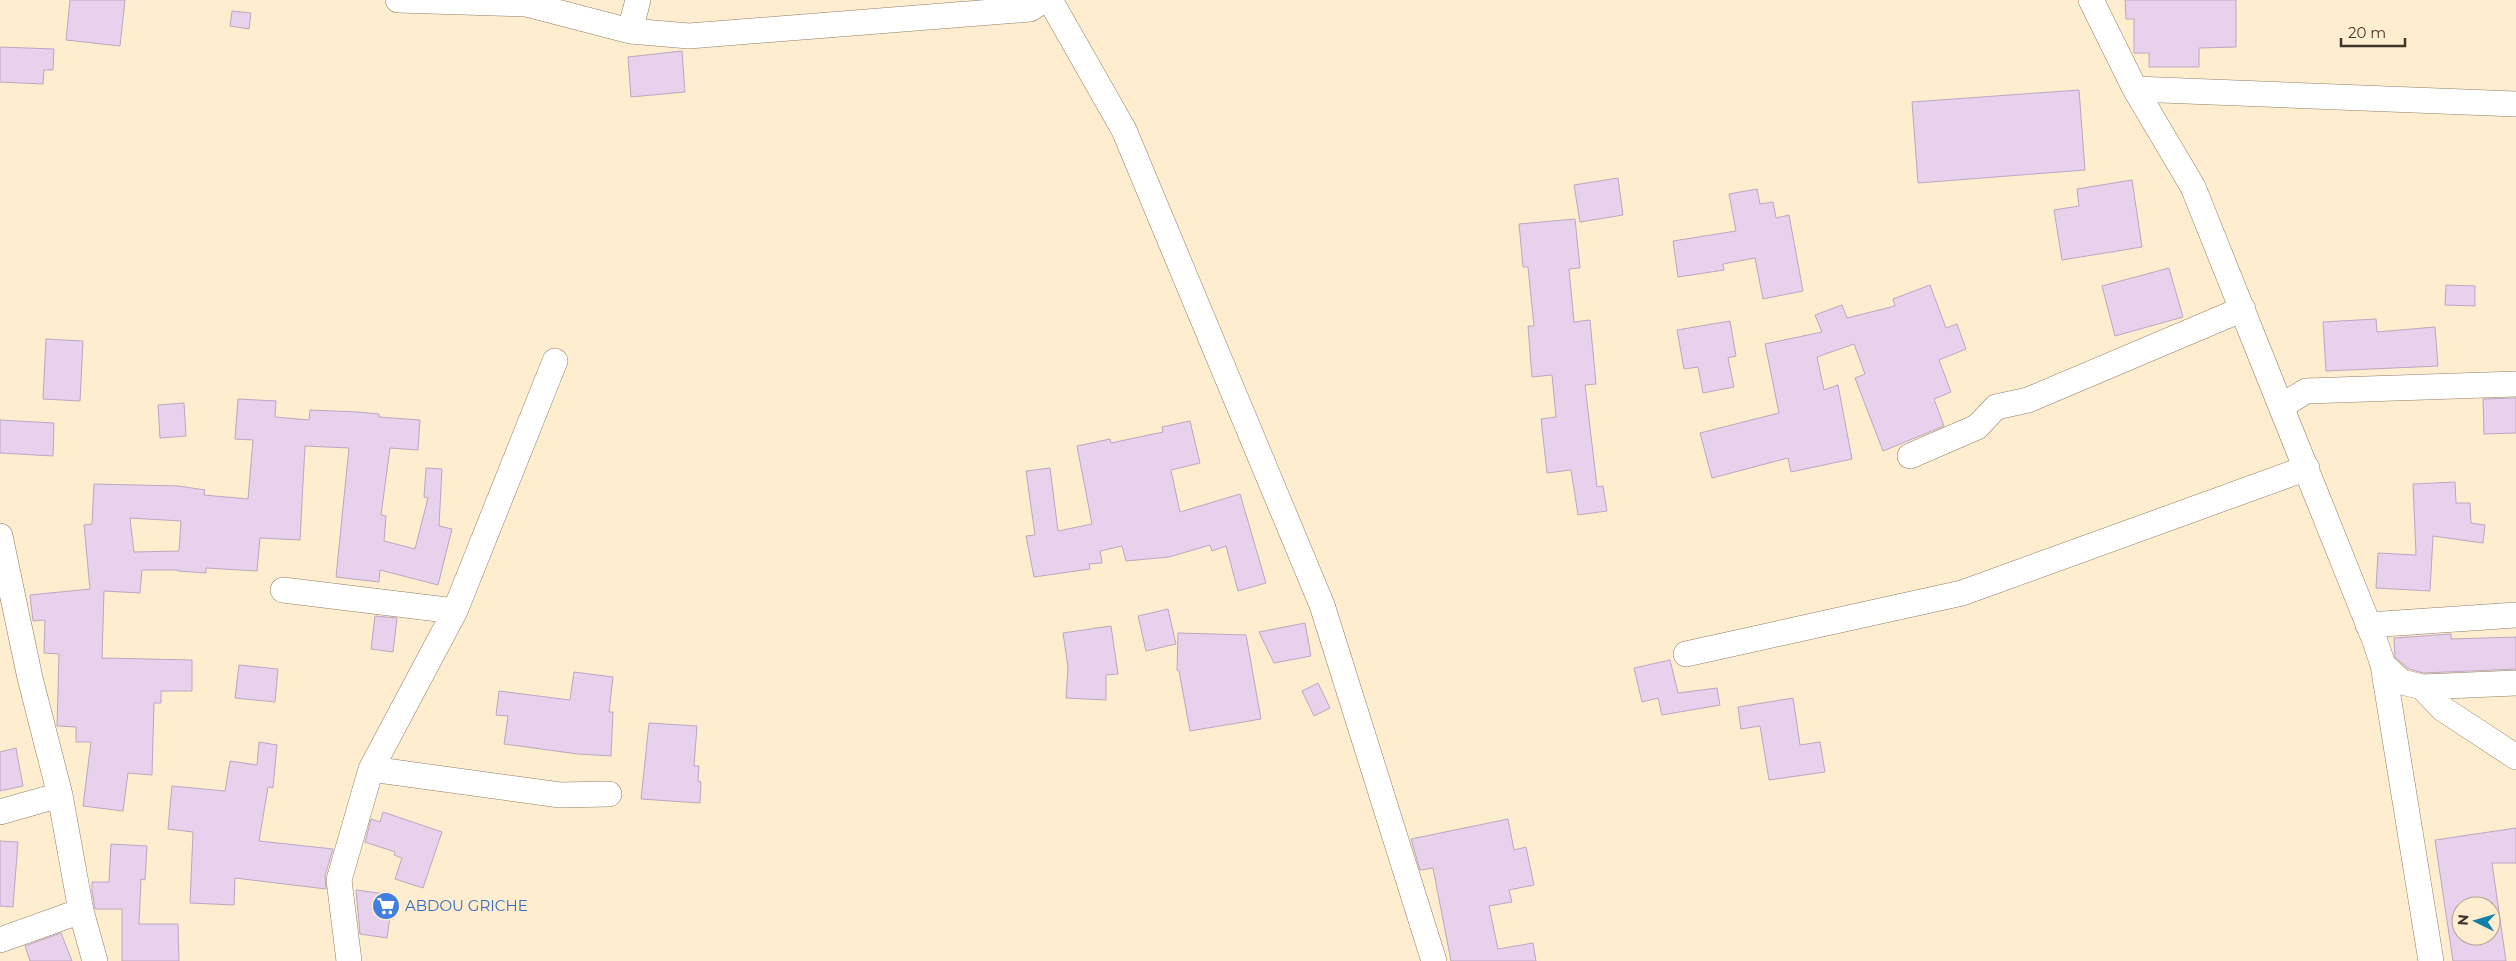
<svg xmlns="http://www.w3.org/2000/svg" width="2516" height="961" viewBox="0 0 2516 961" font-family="Montserrat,sans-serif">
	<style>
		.building { fill: #e7d1ec; stroke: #bca6c0; fill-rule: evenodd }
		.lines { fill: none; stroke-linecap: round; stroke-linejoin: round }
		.minor-casing { stroke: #8d7d63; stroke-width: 26 }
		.minor { stroke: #fff; stroke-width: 25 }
		.labels { text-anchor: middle; stroke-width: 4.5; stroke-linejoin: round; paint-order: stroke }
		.shop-label { font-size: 15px; fill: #366cbe; stroke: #ffedd0; text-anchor: start }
	</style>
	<rect width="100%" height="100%" fill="#ffedd0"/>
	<!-- building -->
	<path class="building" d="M70 0H125L120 46 66 40Z
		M2125 0H2236V47L2199 48V67H2149V53H2134V19H2126Z
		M232 11 251 13 249 29 230 26Z
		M0 47 54 49 53 70H44L43 84 0 82Z
		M682 51 685 92 631 97 628 57Z
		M2079 90 2085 170 1918 183 1912 102Z
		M1618 178 1623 215 1580 222 1574 185Z
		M2132 180 2142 247 2062 260 2054 210 2079 206 2077 189Z
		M1757 189 1760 204 1773 202 1776 218 1789 215 1803 291 1763 299 1755 258 1723 264 1724 270 1678 277 1673 241 1736 231 1729 194Z
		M1575 219 1580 268 1569 269 1574 322 1590 320 1596 384 1585 385 1597 487 1603 486 1607 511 1578 515 1571 470 1547 473 1541 419 1556 417 1552 375 1532 377 1528 326H1534L1528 267H1523L1519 224Z
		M2169 268 2183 317 2115 336 2102 286Z
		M1930 285 1946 328 1957 324 1966 349 1939 360 1951 392 1934 399 1944 426 1883 451 1855 378 1865 374 1854 344 1817 357 1824 390 1838 385 1852 459 1791 472 1788 458 1712 478 1700 433 1779 413 1765 344 1822 332 1815 315 1842 305 1847 318 1895 306 1893 299Z
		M2446 285 2475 286V306L2445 305Z
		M2376 319 2377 332 2435 327 2438 366 2326 371 2323 322Z
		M1730 321 1736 356 1728 358 1734 387 1703 393 1698 367 1684 369 1677 330Z
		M46 339 83 341 80 401 43 399Z
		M2516 398V433L2484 434 2483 399Z
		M238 399 276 401 275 417 309 420 310 410 358 412 379 414V417L420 420 418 450 390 448 381 515 386 516 384 541 415 549 428 498 424 497 426 468 442 469 439 526 452 529 438 585 380 570 379 582 336 577 349 448 305 446 300 540 260 538 257 571 206 568V573L178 571V570H142L140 593 104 591 102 658 192 660V691H161V703H154L152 775 128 773 123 811 83 806 91 742H76V727L57 726 59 654 44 653 45 620 33 621 30 595 90 589 84 525 92 524 94 484 179 486 205 490 204 495 248 499 253 440 235 439ZM130 518 181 521 179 551 134 552Z
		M184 403 186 436 160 438 158 405Z
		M0 420 54 423 53 456 0 453Z
		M1190 421 1200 463 1171 470 1180 512 1240 494 1266 583 1238 591 1226 546 1212 551 1210 545 1169 557 1126 561 1122 546 1100 551 1102 563 1089 564 1090 569 1034 577 1026 536 1035 535 1026 471 1050 468 1058 531 1092 524 1077 446 1110 439 1111 443 1163 432 1162 427Z
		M2455 482 2456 503H2470L2471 523 2485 525 2483 543 2433 536 2430 591 2376 588 2378 553 2416 555 2413 484Z
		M1168 609 1176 644 1146 651 1138 616Z
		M375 616 397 618 393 652 371 649Z
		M1305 623 1311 656 1274 663 1259 632Z
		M1111 626 1118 674 1106 675V700L1066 698 1068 667 1063 633Z
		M1178 633 1246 635 1261 719 1190 731 1179 671 1177 670Z
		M2451 634V639L2516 637V669L2423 673 2409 669 2395 657 2394 638Z
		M1670 660 1678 693 1717 688 1720 705 1662 715 1658 698 1642 702 1634 668Z
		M239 665 278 669 275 702 235 698Z
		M574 672 613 677 609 712H613L611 756 578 754 504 744 508 716 496 715 499 691 570 700Z
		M1318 683 1330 708 1314 716 1302 691Z
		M1793 698 1800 745 1820 742 1825 772 1769 780 1760 726 1741 729 1738 707Z
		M649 723 697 726 694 766H699L698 781 701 782 700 803 641 799Z
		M259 742 277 745 273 788 268 787 259 841 333 849 325 876 326 889 235 878 234 905 190 903 193 832 168 829 172 786 225 791 230 761 257 765Z
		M16 748 23 786 0 791V752Z
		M383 812 442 832 423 888 395 879 402 858 394 855 395 852 365 842 371 819 380 822Z
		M1508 819 1514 850 1526 847 1534 885 1509 890 1512 902 1489 906 1498 949 1533 943 1536 961H1451L1433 868 1420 870 1411 839Z
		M2516 828V863H2492L2506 961H2453L2435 840ZM2461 906H2491V936H2461Z
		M0 841 18 842 13 907 0 906Z
		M111 844 147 846 145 880 141 879 139 924H178L179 961H122V909H95L92 891V882H109Z
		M356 890 393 895 387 938 360 934Z
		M61 933 72 961H30L25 946Z"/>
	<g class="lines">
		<!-- minor casing -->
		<g class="minor-casing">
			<path id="minor" d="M398 0 526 4 630 31 689 36 1030 9 1044 0
				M1050 0 1124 130 1322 605 1434 961
				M2091 0 2135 89 2193 187 2375 641 2383 665 2402 682 2422 687 2443 709 2516 757
				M630 31 638 0
				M2135 89 2516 104
				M2282 406 2306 391 2516 384
				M1910 456 1977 427 1996 407 2028 400 2243 309
				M0 536 30 678 60 795 81 911 95 961
				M283 590 455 611
				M2368 625 2516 615
				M1686 654 1962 593 2307 468
				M2383 665 2431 961
				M2422 687 2516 683
				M371 769 560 795 609 794
				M0 812 60 795
				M0 940 81 911
				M349 961 339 880 371 769 455 611 555 361"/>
		</g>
		<!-- minor -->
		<use href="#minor" class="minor"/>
	</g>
	<!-- icons -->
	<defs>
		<g id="supermarket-disc" transform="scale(1.4375)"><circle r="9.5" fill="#3f7fe0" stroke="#ffedd0"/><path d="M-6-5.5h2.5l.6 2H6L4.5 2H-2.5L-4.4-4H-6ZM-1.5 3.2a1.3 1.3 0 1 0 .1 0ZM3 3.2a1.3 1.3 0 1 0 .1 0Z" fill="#fff"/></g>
	</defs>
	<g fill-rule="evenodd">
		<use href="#supermarket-disc" x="386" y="906"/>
	</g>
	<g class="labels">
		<!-- shop labels -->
		<g class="shop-label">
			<text x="405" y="911">ABDOU GRICHE</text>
		</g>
	</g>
	<!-- north arrow -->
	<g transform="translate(2476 921) rotate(275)"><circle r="24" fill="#ffedd0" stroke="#b1a48e"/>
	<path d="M0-4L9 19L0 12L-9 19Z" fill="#1181a8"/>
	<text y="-8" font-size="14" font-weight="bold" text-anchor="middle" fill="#3d362a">N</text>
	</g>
	<!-- scale -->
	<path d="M2341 38v8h64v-8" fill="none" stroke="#3d362a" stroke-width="2.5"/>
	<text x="2348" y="38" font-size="15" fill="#3d362a" stroke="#ffedd0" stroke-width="4" paint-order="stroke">20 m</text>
</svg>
